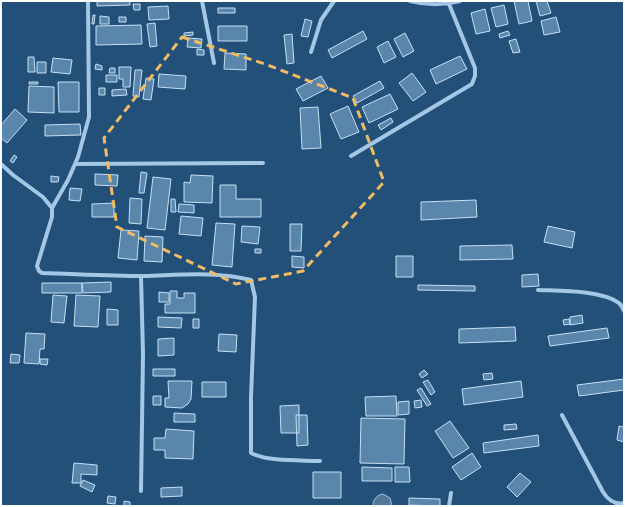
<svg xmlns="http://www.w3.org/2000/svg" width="625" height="507" viewBox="0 0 625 507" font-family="'Varela Round',sans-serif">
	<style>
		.water { fill: #547795; stroke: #97c3e6 }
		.building { fill: #5a86ac; stroke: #c6dff4 }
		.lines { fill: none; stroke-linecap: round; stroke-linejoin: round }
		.minor { stroke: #a3c7e5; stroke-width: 4 }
		.marked { fill: none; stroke: #f1bb65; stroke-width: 3; stroke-dasharray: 8 5; stroke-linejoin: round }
	</style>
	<rect width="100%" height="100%" fill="#225079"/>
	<!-- water -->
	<path class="water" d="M383 494 390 498 392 506H373C373 499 377 495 383 494Z"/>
	<!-- building -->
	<path class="building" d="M97 1H130V5L97 6Z
		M514 1H528L532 21 519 24Z
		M536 1H547L551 13 540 16Z
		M133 4H140V10H134Z
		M504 5 508 24 496 27 491 8Z
		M168 6 169 19 149 20 148 7Z
		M218 8H235V13H218Z
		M485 9 490 31 476 34 471 13Z
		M93 15H95L94 24H92Z
		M100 16 109 17V24H100Z
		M119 17H126V22H119Z
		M556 17 560 32 544 35 541 21Z
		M305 19 312 21 308 37 301 36Z
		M155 23 157 46 150 47 147 24Z
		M141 25 142 44 96 45V26Z
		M218 26H247V41H218Z
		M363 31 367 39 332 58 328 50Z
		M508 31 510 35 500 38 499 34Z
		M193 32V35L184 36V33Z
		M405 33 414 51 403 57 394 39Z
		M292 34 294 63 287 64 284 35Z
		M188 38 202 39 201 48 187 47Z
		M516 39 520 52 513 53 509 41Z
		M388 41 396 57 384 63 377 47Z
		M197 49 204 50V55H197Z
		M225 53 246 54V70L224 69Z
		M460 56 467 69 436 84 430 70Z
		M28 57H34L35 72H28Z
		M53 58 72 60 70 74 51 72Z
		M37 62H46V73H37Z
		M96 64 102 66V70L95 69Z
		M119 67H131L130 87H123V79H119Z
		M110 68H115V73H109Z
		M135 70H142L139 97 133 96Z
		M412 73 426 92 413 101 399 83Z
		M159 74 186 76 185 89 158 87Z
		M106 75H117V82H106Z
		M321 76 328 88 303 101 296 89Z
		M146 78 154 79 151 100 143 99Z
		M380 81 384 88 357 103 353 96Z
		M29 82H38V84H29Z
		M58 82H79V112H59Z
		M29 86 54 87V113L28 112Z
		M99 88H105V95H99Z
		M126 89 127 95 112 96V90Z
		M390 94 398 109 369 123 362 107Z
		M348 106 359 132 341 139 330 114Z
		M318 107 321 148 302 149 300 108Z
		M15 109 27 120 7 143 1 138V125Z
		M391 118 393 122 381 130 378 125Z
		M80 124 81 135 45 136V125Z
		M14 155 17 157 13 163 10 161Z
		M141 172 147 173 144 193H139Z
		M95 174 118 175 117 186 95 185Z
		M191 175 213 176 212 203 184 202V182L190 183Z
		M51 176 59 177 58 182H51Z
		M153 177 171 179 165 230 147 228Z
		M220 185H236V199H261V217H220Z
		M70 188 82 189 80 201 69 200Z
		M130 198 142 199 141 224 129 223Z
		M171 199H175L176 212H171Z
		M476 200 477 217 421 220V202Z
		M114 203V217H92V204Z
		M179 204 194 205V213L178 212Z
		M181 216 203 218 201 236 179 234Z
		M216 223 235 224 232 267 212 265Z
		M290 224H302L301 251H290Z
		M242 226 260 227 258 244 241 242Z
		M548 226 575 232 572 248 544 242Z
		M121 230 139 231 137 260 118 258Z
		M145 236 163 237 162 262 144 261Z
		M512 245 513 259 460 260V246Z
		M255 249H261V253H255Z
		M292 256 304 257V268L292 267Z
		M396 256H413V277H396Z
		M538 274 539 286 522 287V275Z
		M111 282V292L83 293 82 283Z
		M42 283H82V293H42Z
		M418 285 475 286V291L418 290Z
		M170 291H177V298H184V293H195V313H165V304H170Z
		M159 292 169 293V302H159Z
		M53 295 67 296 64 323 51 322Z
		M76 295 100 296 98 327 74 326Z
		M107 309 118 310V325H107Z
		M582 315 583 323 570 325V317Z
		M158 317 182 318 181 328 158 327Z
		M193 319H199V328H193Z
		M569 319 570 324 564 325 563 320Z
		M515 327 516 341 459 343V329Z
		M607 328 609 338 550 346 548 336Z
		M26 333 45 334 44 349H40L39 364 24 363Z
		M219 334 237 335 236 352 218 351Z
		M174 338V355L158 356V339Z
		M11 354 20 355 19 363H10Z
		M40 359H48L47 365 40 364Z
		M153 369H175V376H153Z
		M424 370 428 374 422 378 419 374Z
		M492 373 493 379 484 380 483 374Z
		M624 379V390L579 396 577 385Z
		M428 380 435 392 431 395 423 382Z
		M168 381H192L191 399 188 404 182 408 165 407V398H169Z
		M521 381 523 397 464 405 462 389Z
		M202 382H226V397H202Z
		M421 388 431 404 427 406 417 390Z
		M153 396H161V405H153Z
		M396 396 397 416H366L365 397Z
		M421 400 422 407 415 408 414 401Z
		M409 401V414L398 415V402Z
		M299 405V433H281L280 406Z
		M174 413 195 414V422H174Z
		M296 415H307L308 445 297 446Z
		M361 418 405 419 404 464 360 463Z
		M450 421 469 448 453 458 435 431Z
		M516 424 517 429 504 430V425Z
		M619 426 624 427V442L617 440Z
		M166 429 194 431 193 459 165 458V450H154V438H165Z
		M538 435 539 446 484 453 483 443Z
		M472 453 481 467 461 480 452 467Z
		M74 463 97 465V475L81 474V483H72Z
		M362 467 392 468V481H362Z
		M395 467H409L410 482H395Z
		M313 472H341V498H313Z
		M520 473 531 482 517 497 507 487Z
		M83 480 95 485 92 492 80 486Z
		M182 487V496L161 497V488Z
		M108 496 116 497 115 504 107 503Z
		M409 498 440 499V506L409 505Z
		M124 501 130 502V506H124Z"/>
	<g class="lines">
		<!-- minor -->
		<path class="minor" d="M202 1 214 63
			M410 1C426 5 445 5 460 1
			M311 52 321 20 334 1
			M351 156 472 84 475 76V68L449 4V1
			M1 164 13 175 43 197 52 208V217L37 266 39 271 42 273C76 274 110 276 144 276 180 275 216 271 251 280L255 297 251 397V453C270 462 298 460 320 461
			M75 164 263 163
			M52 208 68 180 78 157 89 117 88 1
			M538 290C560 291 601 290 619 303 621 305 623 308 624 311
			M562 415 603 492C608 500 614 505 624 503
			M141 491 143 354 141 276
			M449 506 451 493"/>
	</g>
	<!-- marked area -->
	<path class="marked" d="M182 37 265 64 353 98 384 182 303 271 236 284 117 227 104 138Z"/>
	<!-- border -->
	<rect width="625" height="507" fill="none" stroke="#ffffff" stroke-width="4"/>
</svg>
